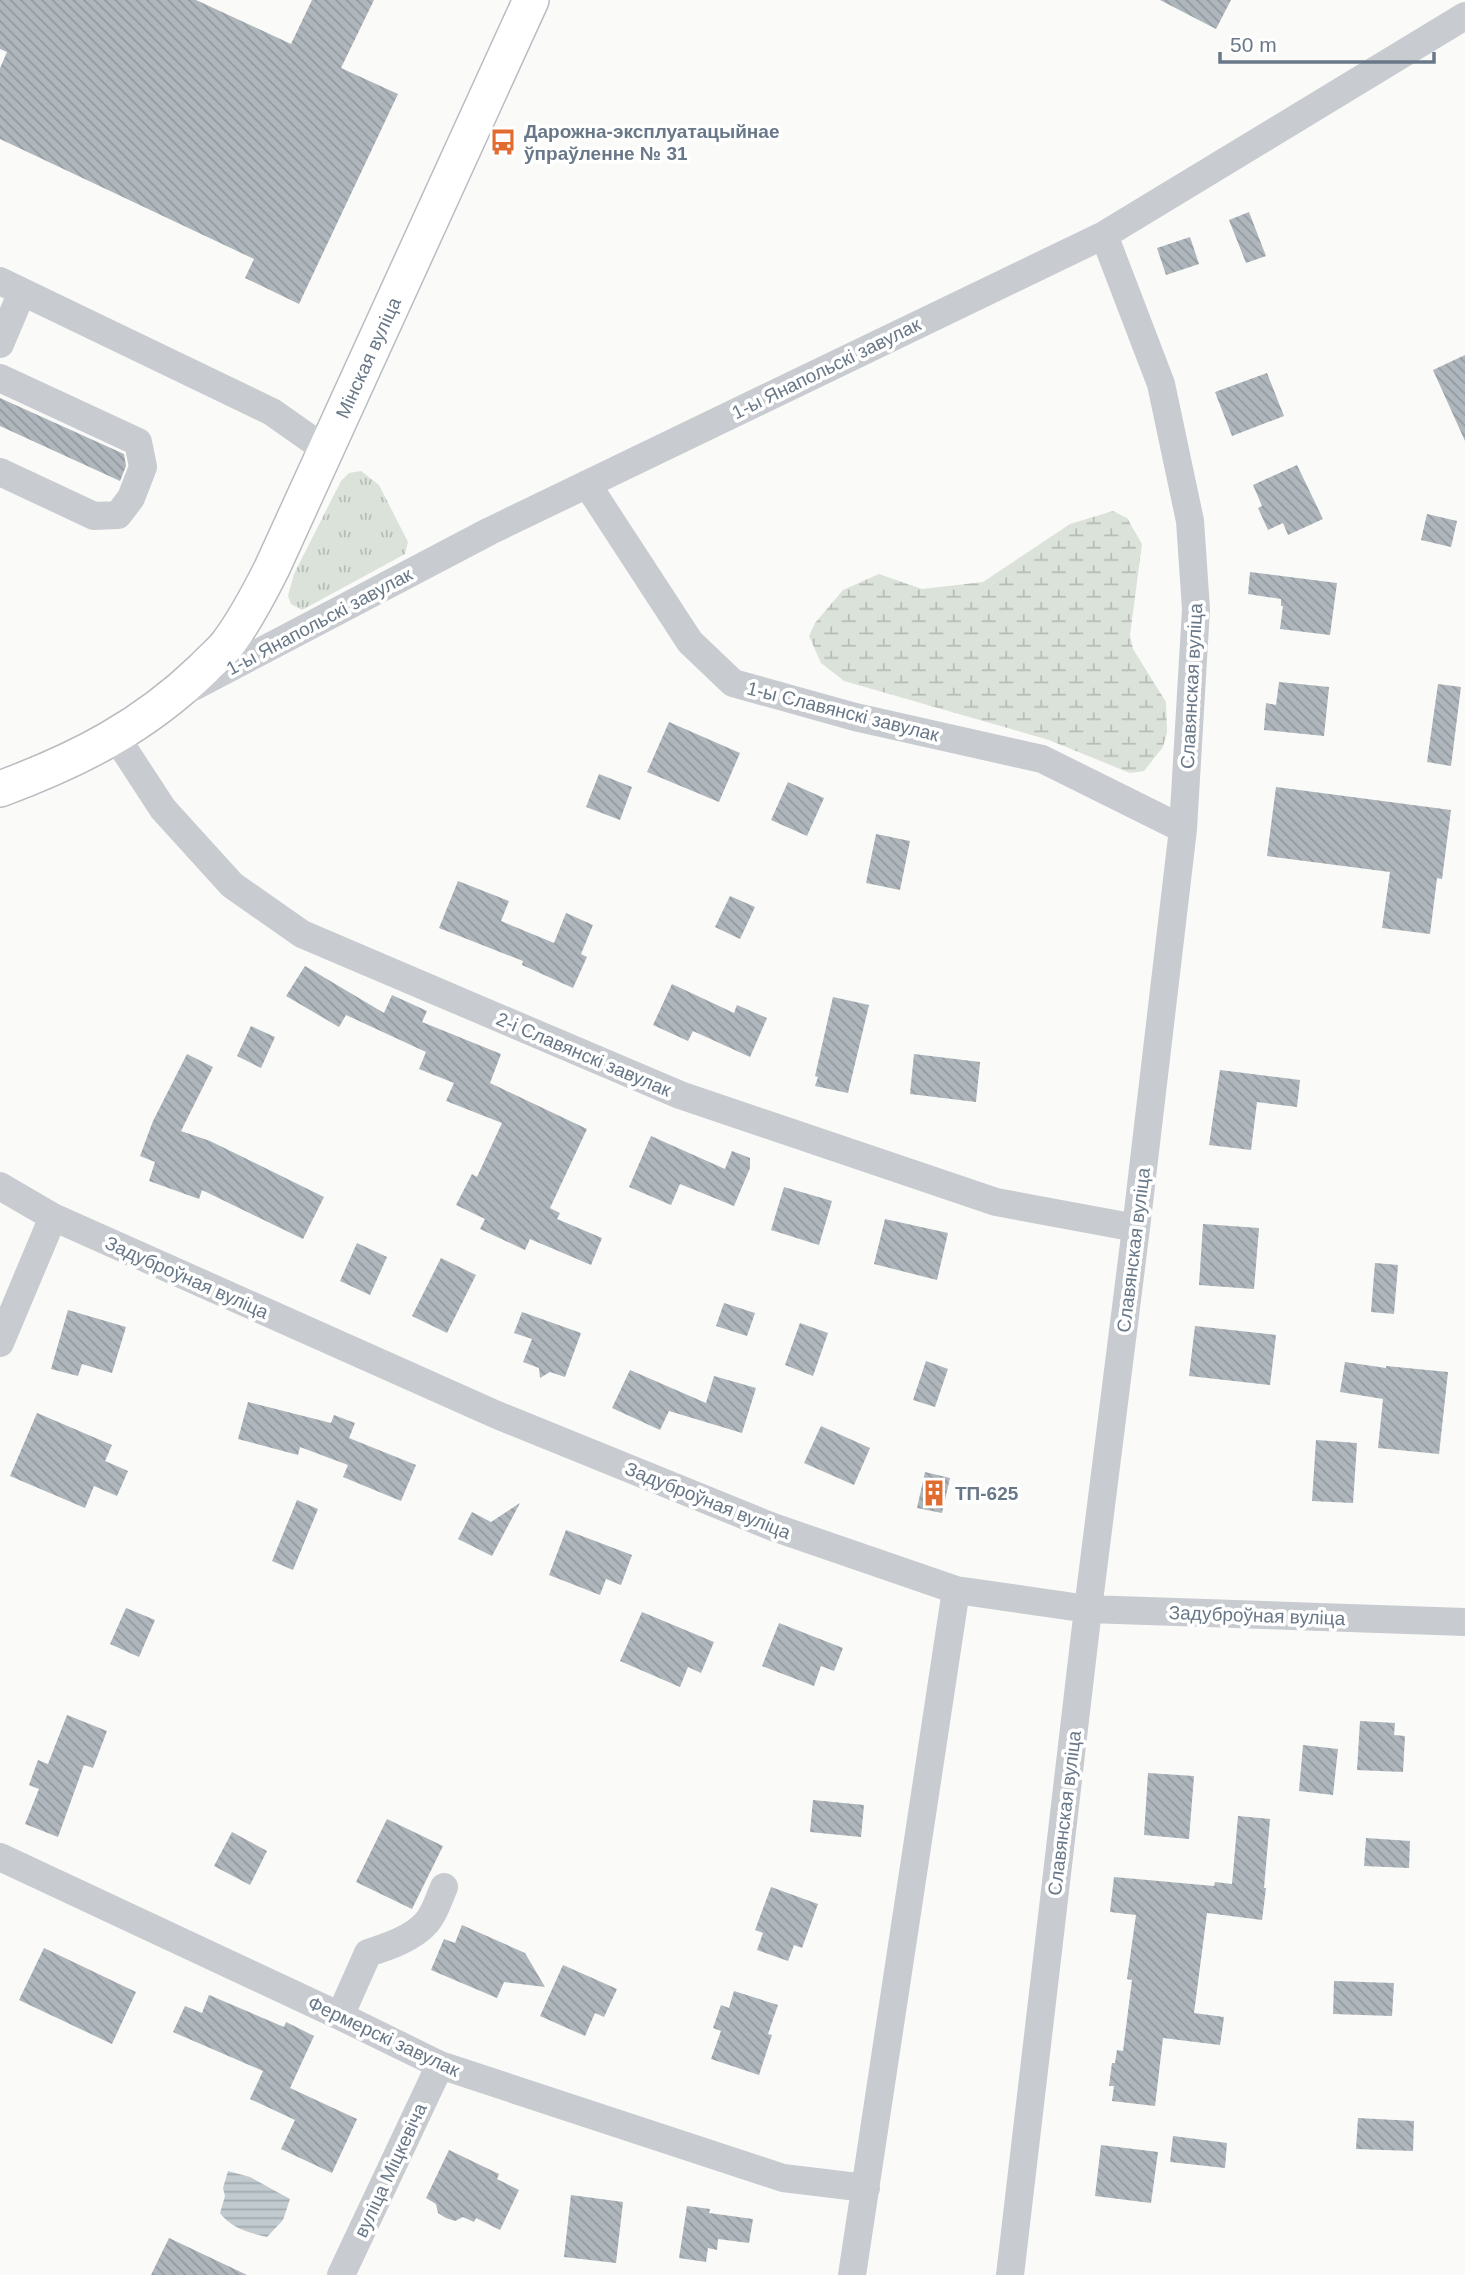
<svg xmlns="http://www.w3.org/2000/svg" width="1465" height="2275" viewBox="0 0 1465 2275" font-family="Arial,sans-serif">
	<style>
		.grass { fill: url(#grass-tufts) }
		.wetland { fill: url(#wetland-marsh) }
		.water { fill: url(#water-rules) }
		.building { fill: url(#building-back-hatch) }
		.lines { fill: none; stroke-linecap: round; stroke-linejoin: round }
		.major-casing { stroke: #b9bdc1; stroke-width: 38 }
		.minor { stroke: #c8cbcf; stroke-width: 28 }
		.major { stroke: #fff; stroke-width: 35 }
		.labels { text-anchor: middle; stroke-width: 7; stroke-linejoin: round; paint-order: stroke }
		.poi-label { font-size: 19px; font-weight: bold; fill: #697888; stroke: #fff; text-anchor: start }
		.street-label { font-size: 19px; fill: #697888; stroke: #fff }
	</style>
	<defs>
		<pattern id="grass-tufts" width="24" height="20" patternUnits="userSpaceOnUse" patternTransform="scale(1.75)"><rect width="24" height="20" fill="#dbe2d9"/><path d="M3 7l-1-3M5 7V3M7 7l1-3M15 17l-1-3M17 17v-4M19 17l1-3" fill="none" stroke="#b6bcb6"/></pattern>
		<pattern id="wetland-marsh" width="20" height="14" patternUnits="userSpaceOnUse" patternTransform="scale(1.75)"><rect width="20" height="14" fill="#dbe2d9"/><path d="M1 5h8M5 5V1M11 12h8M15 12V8" fill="none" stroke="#b6bcb6"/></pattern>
		<pattern id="water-rules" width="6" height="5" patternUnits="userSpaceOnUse" patternTransform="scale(1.75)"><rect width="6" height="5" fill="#c1cacf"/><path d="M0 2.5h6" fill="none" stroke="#a1a9ae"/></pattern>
		<pattern id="building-back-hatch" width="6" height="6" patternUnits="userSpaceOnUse" patternTransform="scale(1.75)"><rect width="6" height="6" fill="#afb6bc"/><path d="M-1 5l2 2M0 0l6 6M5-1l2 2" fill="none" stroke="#92999f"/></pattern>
	</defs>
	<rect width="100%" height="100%" fill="#fafaf8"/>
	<!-- grass -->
	<path class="grass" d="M361 471 379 485 408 542 405 554 302 610 291 604 288 596 294 574 341 481 349 473Z"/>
	<!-- wetland -->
	<path class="wetland" d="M1113 511 1127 518 1142 544 1130 635 1133 649 1166 702 1167 732 1163 747 1144 771 1130 773 1049 740 844 681 821 663 809 636 815 623 843 590 879 574 922 589 983 582 1070 524Z"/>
	<!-- water -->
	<path class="water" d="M228 2171 250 2177 290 2199 283 2220 267 2237C249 2233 231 2228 220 2213L225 2196 223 2188Z"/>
	<!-- building -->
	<path class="building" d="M0 0H196L291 44 312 0H374L341 68 398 94 299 304 245 278 254 259 0 139V68L7 52 0 49Z
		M1160 0H1231L1216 29Z
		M1249 212 1266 256 1246 263 1229 220Z
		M1190 237 1199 264 1166 275 1157 248Z
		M1465 355V441L1433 370Z
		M1267 373 1284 416 1232 436 1215 392Z
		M0 398 124 454 126 466 120 481 0 426Z
		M1297 465 1323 519 1288 535 1283 523 1268 530 1258 508 1262 506 1253 485Z
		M1427 514 1457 521 1451 547 1421 540Z
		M1250 572 1337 583 1330 635 1280 629 1283 606H1281V599L1248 594Z
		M1279 682 1329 687 1324 736 1264 730 1266 703 1276 705Z
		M1438 684 1461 687 1451 766 1427 762Z
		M669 722 740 753 719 802 647 772Z
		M599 774 632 787 620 820 586 807Z
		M788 782 824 798 807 836 771 820Z
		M1276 787 1451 810 1442 879 1437 878 1430 934 1382 928 1390 872 1267 856Z
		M876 834 910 841 900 890 866 883Z
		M458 881 509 901 501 921 554 943 566 913 593 925 581 954 587 957 573 988 522 965 523 961 439 928Z
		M730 896 755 907 740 939 715 927Z
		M305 966 384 1013 392 995 427 1011 422 1022 501 1054 490 1083 587 1129 550 1208 560 1213 557 1219 602 1238 591 1265 530 1239 525 1250 480 1229 485 1219 456 1205 472 1174 477 1177 502 1123 446 1101 454 1083 419 1069 426 1052 346 1015 339 1027 286 996Z
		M672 984 734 1013 737 1005 767 1018 750 1057 693 1031 688 1041 653 1025Z
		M833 997 869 1005 848 1093 815 1086 818 1077 815 1076Z
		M251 1026 275 1037 261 1068 237 1056Z
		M187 1054 213 1067 181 1131 210 1141 324 1197 303 1239 202 1190 199 1199 149 1181 155 1162 140 1156 153 1121Z
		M914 1054 980 1062 976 1102 910 1094Z
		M1220 1070 1300 1080 1297 1107 1257 1102 1251 1150 1209 1145Z
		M651 1136 725 1169 732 1151 750 1158V1168L734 1206 680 1184 671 1205 629 1187Z
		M784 1187 832 1201 819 1245 771 1230Z
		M885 1219 948 1233 937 1280 874 1264Z
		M1203 1224 1259 1228 1254 1289 1199 1285Z
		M357 1243 387 1257 370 1295 340 1281Z
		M441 1258 476 1275 447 1333 412 1316Z
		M1375 1263 1398 1265 1394 1314 1371 1312Z
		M724 1303 755 1313 747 1336 716 1326Z
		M68 1310 126 1327 112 1373 82 1364 78 1376 51 1369Z
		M522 1312 581 1333 565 1377 550 1372 540 1378 539 1368 523 1362 532 1339 514 1333Z
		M800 1323 828 1333 813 1376 785 1365Z
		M1195 1326 1276 1335 1270 1385 1189 1376Z
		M926 1361 948 1369 935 1407 913 1400Z
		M1345 1362 1386 1368V1366L1448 1372 1439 1454 1378 1448 1383 1399 1340 1392Z
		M630 1370 706 1403 714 1376 756 1388 742 1433 669 1411 660 1430 612 1408Z
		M248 1402 331 1423 334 1415 355 1423 349 1438 416 1465 401 1501 343 1477 348 1465 300 1447 298 1455 238 1439Z
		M37 1413 112 1445 105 1461 128 1471 117 1496 94 1486 85 1508 10 1476Z
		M821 1426 870 1448 854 1485 804 1463Z
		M1316 1440 1357 1443 1353 1503 1312 1501Z
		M925 1472 950 1478 942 1513 917 1508Z
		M297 1500 318 1509 293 1570 272 1561Z
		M520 1503 492 1556 458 1539 472 1512 491 1522Z
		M566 1530 632 1555 621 1585 606 1579 600 1595 549 1575Z
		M126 1608 155 1620 139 1657 110 1644Z
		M642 1612 714 1642 701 1673 688 1667 680 1687 620 1661Z
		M779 1623 843 1648 834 1671 821 1666 814 1686 762 1666Z
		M67 1715 107 1731 93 1768 84 1765 58 1837 25 1824 39 1789 29 1785 38 1760 48 1764Z
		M1360 1721 1395 1723 1394 1735 1405 1736 1403 1772 1357 1770Z
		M1303 1745 1338 1749 1333 1795 1299 1791Z
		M1148 1773 1194 1776 1189 1839 1144 1835Z
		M813 1800 864 1805 861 1837 810 1832Z
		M1238 1816 1270 1819 1264 1888H1266L1262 1920 1207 1913 1194 2013 1224 2017 1220 2045 1163 2038 1155 2106 1112 2101 1114 2086H1109L1112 2063H1115L1117 2050 1123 2051 1132 1980 1127 1979 1136 1915 1110 1912 1114 1877 1214 1886 1215 1882 1232 1884Z
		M387 1819 443 1846 412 1909 356 1882Z
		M232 1832 267 1851 250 1885 214 1866Z
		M1366 1838 1410 1841 1409 1868 1364 1866Z
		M771 1887 818 1904 802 1948 794 1945 788 1961 757 1950 763 1933 755 1930Z
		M462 1925 525 1953 545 1987 504 1982 497 1998 431 1970 444 1939 455 1943Z
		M44 1948 136 1992 112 2044 19 2000Z
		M563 1965 617 1989 604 2017 595 2013 585 2036 540 2016Z
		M1334 1981 1394 1983 1392 2016 1333 2014Z
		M734 1991 778 2005 768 2034 772 2035 759 2075 711 2059 721 2031 713 2028 721 2005 729 2008Z
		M209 1995 284 2027 286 2022 314 2036 290 2088 357 2119 332 2173 281 2149 295 2120 250 2099 263 2071 173 2032 185 2006 202 2013Z
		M1358 2118 1414 2121 1413 2151 1356 2149Z
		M1173 2136 1227 2143 1225 2168 1170 2162Z
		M1101 2145 1158 2152 1151 2203 1095 2196Z
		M449 2150 499 2174 497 2179 519 2190 500 2230 476 2218 474 2222 463 2217 455 2221 446 2218 438 2213 436 2204 426 2198Z
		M571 2195 623 2202 616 2263 564 2257Z
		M687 2206 710 2209 709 2213 753 2219 749 2243 718 2239 717 2250 708 2248 706 2262 679 2258Z
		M169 2238 247 2275H151Z"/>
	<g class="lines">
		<!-- major casing -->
		<g class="major-casing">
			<g id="major">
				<path id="s1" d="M0 789C78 760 143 727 203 669 211 660 222 652 229 642 246 619 259 594 272 568L531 0"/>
			</g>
		</g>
		<!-- minor -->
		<path class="minor" d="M0 281 272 412 326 450
			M0 344 22 292
			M0 378 138 442 143 467 131 498 118 515 94 516 0 472
			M587 484 690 642 733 683 855 717 1042 759 1183 829
			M193 687 490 531 1104 235 1465 16
			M116 737 163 809 232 885 302 934 680 1095 996 1202 1136 1228
			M0 1186 53 1217 497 1415 773 1527 956 1590 1088 1609 1465 1622
			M0 1343 53 1217
			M0 1857 340 2016 440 2065 783 2178 866 2188
			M340 2016 368 1953C387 1947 414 1938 427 1922 435 1913 439 1898 444 1887
			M341 2275 440 2065
			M852 2275 956 1590
			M1010 2275 1088 1609 1136 1228 1183 829 1196 609 1190 521 1161 384 1104 235"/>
		<!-- major -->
		<use href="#major" class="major"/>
	</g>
	<!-- icons -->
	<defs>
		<g id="bus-bare" transform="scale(2.1)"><path d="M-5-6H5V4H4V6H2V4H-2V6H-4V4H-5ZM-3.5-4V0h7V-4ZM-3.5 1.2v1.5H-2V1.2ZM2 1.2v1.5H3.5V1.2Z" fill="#e26b30" stroke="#fff" stroke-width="2.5" paint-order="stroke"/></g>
		<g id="building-bare" transform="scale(2.1)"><path d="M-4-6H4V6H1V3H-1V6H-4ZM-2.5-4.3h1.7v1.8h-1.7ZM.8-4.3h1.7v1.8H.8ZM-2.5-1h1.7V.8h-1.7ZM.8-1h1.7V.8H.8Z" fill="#e26b30" stroke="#fff" stroke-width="2.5" paint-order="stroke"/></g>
	</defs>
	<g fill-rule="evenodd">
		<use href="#bus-bare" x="503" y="142"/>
		<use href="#building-bare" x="934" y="1493"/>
	</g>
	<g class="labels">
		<!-- poi labels -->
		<g class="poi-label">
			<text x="524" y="138">Дарожна-эксплуатацыйнае<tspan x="524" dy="22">ўпраўленне № 31</tspan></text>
			<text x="955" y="1500">ТП-625</text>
		</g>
		<!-- street labels -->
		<g class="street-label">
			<text dy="7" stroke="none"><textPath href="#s1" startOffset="592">Мінская вуліца</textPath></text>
			<text transform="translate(826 368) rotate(-26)" y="7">1-ы Янапольскі завулак</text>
			<text transform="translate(319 621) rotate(-28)" y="7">1-ы Янапольскі завулак</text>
			<text transform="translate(1191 686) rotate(-87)" y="7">Славянская вуліца</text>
			<text transform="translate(843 711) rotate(14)" y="7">1-ы Славянскі завулак</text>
			<text transform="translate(584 1054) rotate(23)" y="7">2-і Славянскі завулак</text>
			<text transform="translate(1133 1250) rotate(-83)" y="7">Славянская вуліца</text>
			<text transform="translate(187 1277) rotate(24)" y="7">Задуброўная вуліца</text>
			<text transform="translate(708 1500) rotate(22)" y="7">Задуброўная вуліца</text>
			<text transform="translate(1257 1615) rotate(2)" y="7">Задуброўная вуліца</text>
			<text transform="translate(1064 1813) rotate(-83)" y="7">Славянская вуліца</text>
			<text transform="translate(384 2036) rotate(25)" y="7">Фермерскі завулак</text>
			<text transform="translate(390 2170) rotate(-65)" y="7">вуліца Міцкевіча</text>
		</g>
	</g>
	<!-- scale -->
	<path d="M1220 52v10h214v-10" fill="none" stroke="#697888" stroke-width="3.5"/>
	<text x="1230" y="52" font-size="21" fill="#697888" stroke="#ffffff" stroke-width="5" paint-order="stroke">50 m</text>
</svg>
